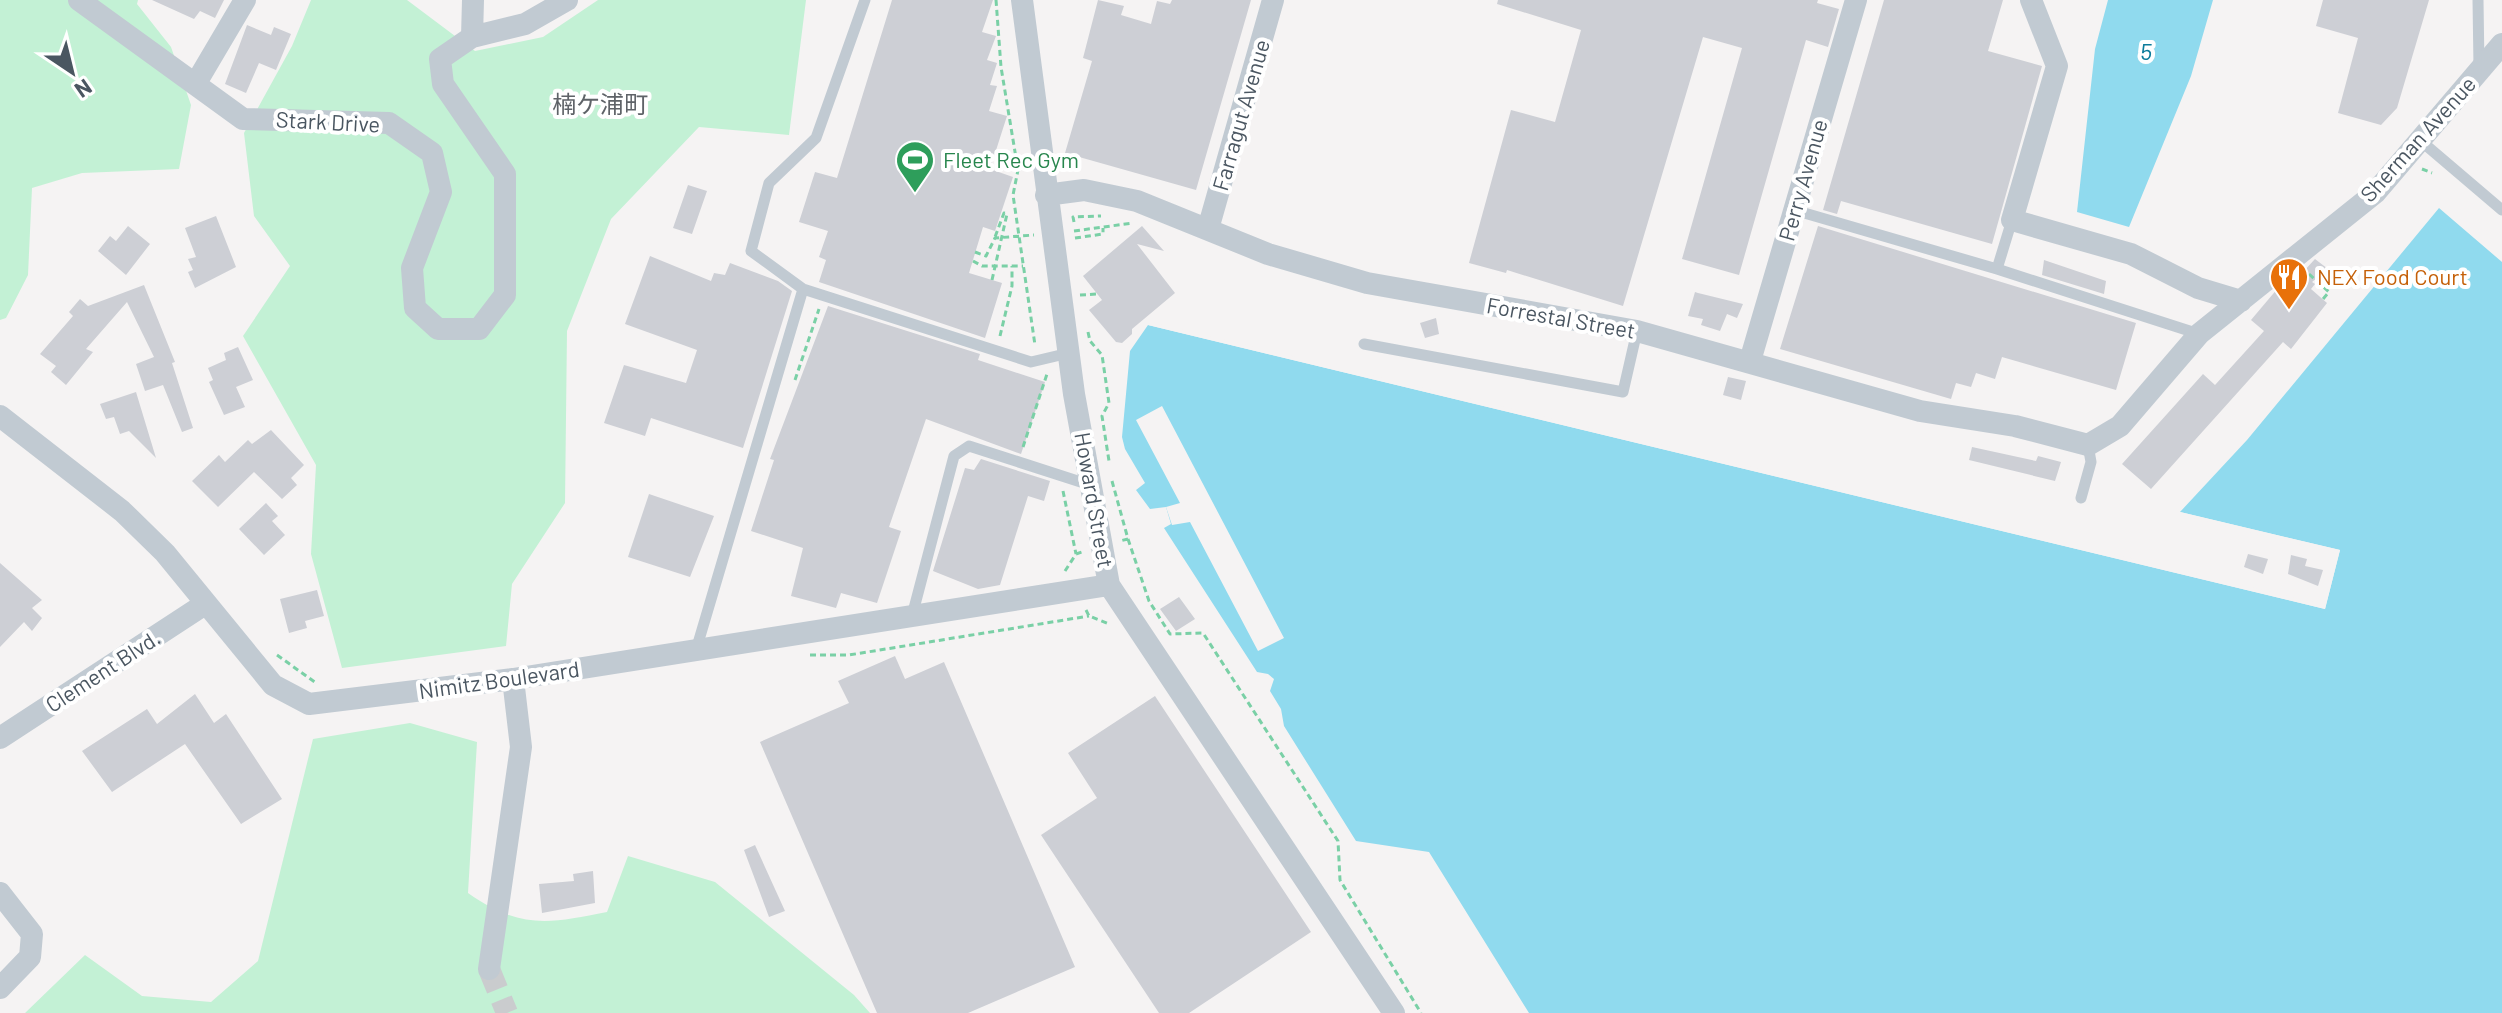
<svg xmlns="http://www.w3.org/2000/svg" width="2502" height="1013" viewBox="0 0 2502 1013" font-family="Barlow,'Noto Sans JP',sans-serif">
	<style>
		.green { fill: #c3f1d5 }
		.water { fill: #90daee }
		.pier { fill: #f5f3f3 }
		.building { fill: #cdcfd5 }
		.lines { fill: none; stroke-linecap: round; stroke-linejoin: round }
		.minor-tunnel { stroke: #caccce; stroke-width: 22; stroke-dasharray: 22 11; stroke-linecap: butt }
		.path { stroke: #7ad0a6; stroke-width: 3; stroke-dasharray: 6 4; stroke-linecap: butt }
		.service { stroke: #c1cad2; stroke-width: 11 }
		.minor { stroke: #c1cad2; stroke-width: 22 }
		.labels { text-anchor: middle; stroke-width: 8; stroke-linejoin: round; paint-order: stroke }
		.street-label { font-size: 22px; fill: #4a5661; stroke: #fff }
		.leisure-label { font-size: 22px; fill: #27864d; stroke: #fff; text-anchor: start }
		.food-label { font-size: 22px; fill: #c56008; stroke: #fff; text-anchor: start }
		.water-label { font-size: 24px; font-style: italic; fill: #0c7c9b; stroke: #fff }
		.neighbourhood-label { font-size: 24px; fill: #5f6368; stroke: #fff }
	</style>
	<rect width="100%" height="100%" fill="#f5f3f3"/>
	<!-- green -->
	<path class="green" d="M0 0H138L137 4 171 47 191 105 179 169 82 173 32 188 28 275 6 318 0 320Z
		M311 0H407L475 51 543 37 598 0H806L789 135 699 127 611 219 567 331 565 503 512 584 506 646 342 668 311 554 316 465 243 336 290 266 254 216 244 133 292 46Z
		M410 723 477 742 468 893C519 929 548 924 607 912L628 856 715 882 854 995 870 1013H25L85 955 142 996 211 1002 258 961 313 739Z"/>
	<!-- water -->
	<path class="water" d="M2108 0H2213L2191 76 2129 227 2077 212 2095 49Z
		M2439 208 2502 262V1013H1529L1429 852 1356 841 1284 726 1281 709 1270 691 1274 679 1268 674 1257 672 1164 528 1171 524 1166 507 1150 509 1136 490 1145 483 1125 449 1122 437 1130 351 1148 325 2325 609 2340 550 2180 512 2247 440Z"/>
	<!-- pier -->
	<path class="pier" d="M1151 322 2322 604 2335 553 2179 515 2176 511 2340 550 2325 609 1148 325Z
		M1162 406 1284 638 1258 651 1190 522 1172 525 1166 507 1180 503 1136 420Z"/>
	<!-- building -->
	<path class="building" d="M152 0H224L215 18 200 11 194 19Z
		M892 0H993L982 32 996 36 987 60 997 63 990 85 997 86 989 111 1007 116 990 169 1013 177 995 231 983 227 969 273 1002 283 985 338 819 282 826 260 819 257 828 231 799 222 815 172 837 178Z
		M1098 0 1124 6 1121 15 1151 24 1157 1 1170 4 1172 0H1251L1196 190 1065 153 1092 61 1083 58Z
		M1498 0H1818L1817 3 1839 9 1828 47 1806 40 1739 275 1682 259 1742 48 1703 37 1623 306 1507 270 1506 273 1469 263 1511 110 1555 122 1581 30 1497 4Z
		M1884 0H2003L1988 51 2042 66 1992 244 1841 201 1837 214 1823 210Z
		M2323 0H2429L2397 108 2381 125 2338 113 2358 38 2316 26Z
		M247 25 271 35 274 27 291 34 276 70 259 63 246 93 225 84Z
		M688 185 707 191 692 234 673 228Z
		M216 216 236 267 195 288 188 272 193 270 188 259 196 257 185 228Z
		M128 226 150 244 126 275 98 251 110 236 116 241Z
		M1142 226 1164 251 1137 244 1175 293 1132 329V334L1122 343 1116 342 1089 310 1102 300 1083 276Z
		M1818 226 2136 323 2116 390 2002 357 1995 379 1976 373 1971 387 1956 383 1951 399 1780 349Z
		M650 256 711 281 714 273 725 275 730 263 778 281 792 291 743 448 651 418 645 436 604 423 624 365 686 383 697 350 625 324Z
		M2315 259 2328 269 2312 282 2315 284 2311 289 2327 303 2291 349 2283 342 2151 489 2122 464 2203 374 2215 385 2264 331 2251 320 2278 288 2300 271 2302 273Z
		M2044 260 2106 281 2104 294 2042 275Z
		M144 285 175 362 172 363 193 428 182 432 163 385 145 391 136 364 154 357 127 302 86 349 93 352 66 385 51 372 56 366 40 354 73 316 69 312 80 299 88 306Z
		M1695 292 1698 293 1743 304 1737 318 1727 314 1720 331 1701 325 1703 319 1688 316Z
		M828 306 980 354 978 360 1045 382 1021 454 926 419 889 527 901 531 877 603 841 593 836 608 791 596 803 548 751 531 774 460 770 459Z
		M1436 318 1439 334 1425 338 1420 323Z
		M238 347 253 380 236 387 245 407 224 415 209 382 213 380 208 368 226 360 224 353Z
		M1728 377 1746 381 1741 400 1723 395Z
		M136 392 156 458 129 431 120 434 114 417 106 419 100 404Z
		M271 430 304 465 291 478 297 485 282 499 254 472 218 507 192 481 219 455 225 462 248 440 252 444Z
		M1972 447 2036 461 2038 456 2061 462 2055 481 1969 460Z
		M981 459 1050 481 1044 501 1028 496 1000 585 978 589 933 571 965 468 974 470Z
		M649 494 714 516 690 577 628 557Z
		M266 503 278 516 272 521 285 535 264 555 239 529Z
		M2248 554 2268 559 2263 574 2244 567Z
		M2291 555 2307 559 2305 566 2323 570 2318 586 2288 574Z
		M0 563 42 600 32 608 42 618 32 631 24 622 0 647Z
		M317 590 324 616 305 621 307 628 289 633 280 599Z
		M1179 597 1195 619 1176 631 1160 609Z
		M895 656 905 679 944 662 1075 967 968 1013H877L760 742 849 703 838 681Z
		M195 694 214 723 226 714 282 799 241 824 185 744 112 792 82 751 147 709 157 724Z
		M1155 696 1311 932 1189 1013H1159L1041 835 1097 798 1068 753Z
		M755 845 785 911 769 917 744 850Z
		M593 871 595 903 542 913 539 884 574 881 573 874Z"/>
	<g class="lines">
		<!-- minor-tunnel -->
		<path class="minor-tunnel" d="M489 969 507 1013"/>
		<!-- path -->
		<path class="path" d="M996 0 1001 67 1018 170 1013 195 1035 345
			M2422 169 2432 173
			M1074 222 1073 217 1101 216
			M1074 231 1133 223
			M1075 238 1103 234V228
			M975 252 986 256 995 238 1034 235
			M973 261 982 266H1023
			M2309 274 2329 292 2323 299
			M992 280 1007 214 1004 213 995 237
			M1080 295 1097 294
			M1088 332 1090 341 1102 355 1109 403 1102 416 1109 461
			M1000 336 1012 286V266
			M795 380 819 309
			M1023 447 1047 374
			M1112 481 1128 539 1120 541
			M1063 491 1076 554
			M1128 539 1149 601 1170 634 1203 633 1338 841 1340 880 1421 1013
			M1065 571 1076 554 1082 552
			M1086 610 1089 616 1109 624
			M277 655 316 683
			M810 655H849L1089 616"/>
		<!-- service -->
		<path class="service" d="M865 0 816 138 769 183 751 251 803 289 1031 362 1069 353
			M2478 0 2479 67
			M2421 141 2502 210
			M1794 210 1997 269 2199 334
			M1997 269 2012 220
			M1364 344 1623 392 1637 331
			M2081 498 2091 462 2088 445
			M912 616 954 456 969 446 1090 485
			M696 650 803 289"/>
		<!-- minor -->
		<path class="minor" d="M79 0 243 119 389 123 432 153 441 192 412 268 415 308 438 329H479L505 295V174L443 84 440 59 472 37 473 0
			M1022 0 1074 394 1109 585 1394 1013
			M2031 0 2057 66 2012 220 2131 254 2198 288 2241 301
			M472 37 525 24 567 0
			M196 83 245 0
			M1046 195 1084 190 1137 201 1268 254 1367 283 1637 331 1920 411 2015 426 2088 445 2120 426 2199 334 2375 193 2502 44
			M1208 229 1273 0
			M1750 361 1856 0
			M0 416 122 511 165 553 273 685 309 704 513 679 1109 585
			M0 738 205 604
			M0 893 32 934 30 957 0 988
			M489 969 521 747 513 679"/>
	</g>
	<!-- icons -->
	<defs>
		<g id="stadium-pin" transform="scale(2)"><path d="M0 17L-7.5 6A9.5 9.5 0 1 1 7.5 6Z" fill="#2e9e5b" stroke="#fff"/><path d="M0-5a6.5 5 0 1 0 0 10a6.5 5 0 1 0 0-10ZM-3.5-1.8h7v3.6h-7Z" fill="#fff"/></g>
		<g id="restaurant-pin" transform="scale(2)"><path d="M0 17L-7.5 6A9.5 9.5 0 1 1 7.5 6Z" fill="#e8710a" stroke="#fff"/><path d="M-5-6h1v4h1v-4h1v4h1v-4h1v5L-1.5 .5V6h-2V.5L-5-1ZM5-6V6H3V1.5H1.5Q1.5-4 5-6Z" fill="#fff"/></g>
	</defs>
	<g fill-rule="evenodd">
		<use href="#stadium-pin" x="915" y="160"/>
		<use href="#restaurant-pin" x="2289" y="277"/>
	</g>
	<g class="labels">
		<!-- street labels -->
		<g class="street-label">
			<text transform="translate(1241 115) rotate(-74)" y="8">Farragut Avenue</text>
			<text transform="translate(328 122) rotate(3)" y="8">Stark Drive</text>
			<text transform="translate(2418 139) rotate(-48)" y="8">Sherman Avenue</text>
			<text transform="translate(1803 180) rotate(-74)" y="8">Perry Avenue</text>
			<text transform="translate(1561 318) rotate(10)" y="8">Forrestal Street</text>
			<text transform="translate(1094 500) rotate(80)" y="8">Howard Street</text>
			<text transform="translate(103 671) rotate(-33)" y="8">Clement Blvd.</text>
			<text transform="translate(499 680) rotate(-8)" y="8">Nimitz Boulevard</text>
		</g>
		<!-- leisure labels -->
		<g class="leisure-label">
			<text x="943" y="168">Fleet Rec Gym</text>
		</g>
		<!-- food labels -->
		<g class="food-label">
			<text x="2317" y="285">NEX Food Court</text>
		</g>
		<!-- water labels -->
		<g class="water-label">
			<text x="2146" y="60">5</text>
		</g>
		<!-- neighbourhood labels -->
		<g class="neighbourhood-label">
			<text x="600" y="113">楠ケ浦町</text>
		</g>
	</g>
	<!-- north arrow -->
	<g transform="translate(72 72) rotate(145)" stroke="#ffffff" stroke-width="6" paint-order="stroke">
	<path d="M0-6L14 30L0 20L-14 30Z" fill="#4a5661"/>
	<text y="-12" font-size="22" font-weight="bold" text-anchor="middle" fill="#4a5661">N</text>
	</g>
</svg>
